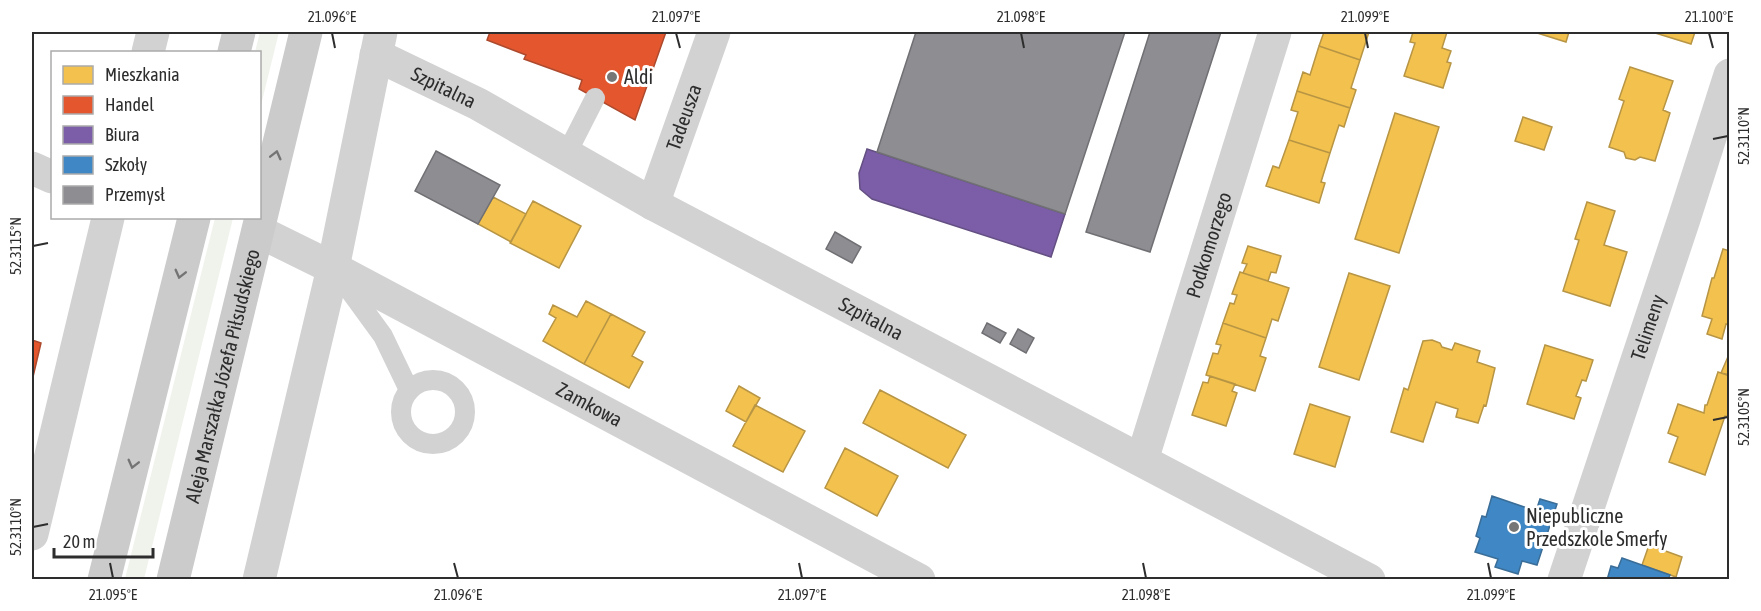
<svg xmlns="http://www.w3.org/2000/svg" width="1761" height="611" viewBox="0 0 1761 611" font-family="'Asap Condensed',sans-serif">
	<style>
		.green { fill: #f0f3ec }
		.homes { fill: #f2c14e; stroke: #b79544; stroke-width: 1.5 }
		.shops { fill: #e4572e; stroke: #ad4a2e; stroke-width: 1.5 }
		.offices { fill: #7b5ea7; stroke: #644f82; stroke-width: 1.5 }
		.schools { fill: #3f88c5; stroke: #3a6d97; stroke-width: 1.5 }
		.industry { fill: #8d8d92; stroke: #707074; stroke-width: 1.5 }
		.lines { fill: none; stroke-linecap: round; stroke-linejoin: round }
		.service { stroke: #d2d2d2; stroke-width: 20 }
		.minor { stroke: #d2d2d2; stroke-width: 33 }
		.secondary { stroke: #cbcbcb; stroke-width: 33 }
		.oneway { stroke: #747474 }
		.ticks { fill: none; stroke: #2d2d2d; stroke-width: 2 }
		.poi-dot { fill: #767676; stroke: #fff; stroke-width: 2 }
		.labels { text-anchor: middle; stroke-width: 6; stroke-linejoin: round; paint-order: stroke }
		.poi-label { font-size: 20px; fill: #2d2d2d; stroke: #fff; text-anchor: start }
		.street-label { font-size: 20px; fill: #2d2d2d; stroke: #fff }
		.neatline { fill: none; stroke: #2d2d2d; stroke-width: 2 }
		.ticks-label { font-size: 15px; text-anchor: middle; fill: #2d2d2d }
	</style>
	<rect width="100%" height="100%" fill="#fff"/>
	<!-- green -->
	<path class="green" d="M260 32H279L260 109V52H255Z
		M215 218H233L144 579H125Z"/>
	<!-- homes -->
	<path class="homes" d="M1324 32H1369L1360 60 1319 46Z
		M1413 32H1447L1442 48 1451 51 1447 62 1451 63 1443 88 1404 76 1415 43 1410 42Z
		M1534 32H1569L1566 42Z
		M1652 32H1695L1691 44Z
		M1319 46 1360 60 1351 88 1356 90 1350 108 1297 91 1303 72 1310 75Z
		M1630 67 1673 81 1663 110 1670 113 1655 161 1640 157 1635 160 1626 158 1624 152 1609 147 1624 101 1619 99Z
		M1297 91 1350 108 1344 127 1339 125 1330 153 1289 140 1298 112 1291 110Z
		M1395 113 1439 127 1399 253 1355 239Z
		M1523 117 1552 127 1544 150 1515 141Z
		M1289 140 1330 153 1321 182 1325 183 1319 203 1266 186 1273 166 1279 168Z
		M493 197 526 214 511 242 478 224Z
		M533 201 581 226 559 268 510 243Z
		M1587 202 1615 211 1604 245 1627 252 1610 306 1563 291 1579 240 1575 239Z
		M1248 246 1281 256 1276 273 1271 272 1268 281 1243 273 1247 264 1242 263Z
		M1723 249 1730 251V325L1726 324 1722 339 1707 334 1712 319 1702 316 1712 278H1714Z
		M1240 272 1289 288 1278 321 1272 319 1266 338 1223 323 1230 303 1234 304 1237 295 1232 294Z
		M1349 273 1390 286 1359 380 1319 367Z
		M586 301 611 314 584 364 543 341 556 318 549 314 553 305 577 317Z
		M611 314 645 332 632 356 643 362 629 388 584 364Z
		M1223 323 1266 338 1260 356 1266 358 1255 391 1206 375 1213 353 1218 354 1221 345 1216 344Z
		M1432 340 1440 343 1442 347 1452 350 1455 343 1480 351 1477 362 1495 368 1487 402 1486 406 1484 405 1478 423 1456 417 1458 409 1436 402 1423 442 1391 432 1404 388 1408 390 1423 341Z
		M1545 345 1593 360 1586 381 1582 380 1576 396 1581 398 1574 419 1527 404Z
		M1730 352V375L1721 373Z
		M1718 372 1730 376V417L1725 416 1705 475 1669 462 1678 437 1668 433 1678 404 1704 413 1705 405H1707Z
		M1210 376 1235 384 1232 391 1237 393 1226 426 1192 415 1203 382 1208 383Z
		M739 386 760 398 746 422 726 411Z
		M880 390 966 435 948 468 863 423Z
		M1310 404 1350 417 1335 467 1294 454Z
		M755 405 805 431 783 472 733 446Z
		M845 448 898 476 877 516 825 488Z
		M1649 545 1682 557 1676 577 1642 565Z"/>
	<!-- shops -->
	<path class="shops" d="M490 32H666L635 120 579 89 582 80 524 59 526 55 487 40Z
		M32 340 41 343 32 381Z"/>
	<!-- offices -->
	<path class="offices" d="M867 149 1065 214 1051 257 872 199 860 189 859 173Z"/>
	<!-- schools -->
	<path class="schools" d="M1492 496 1536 511 1540 499 1557 504 1537 565 1522 561 1518 574 1495 567 1498 559 1475 552 1480 538 1476 536 1482 516 1486 517Z
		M1622 558 1670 575 1668 580H1607L1611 566 1618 568Z"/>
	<!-- industry -->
	<path class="industry" d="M916 32H1125L1065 214 877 152Z
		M1150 32H1221L1150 252 1086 232Z
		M436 151 500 185 478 224 415 191Z
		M835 232 861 247 852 263 826 249Z
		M987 323 1006 333 1000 343 982 333Z
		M1018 329 1034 338 1026 353 1010 344Z"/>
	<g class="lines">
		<!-- service -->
		<path class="service" d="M567 153 595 98
			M340 277 383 336 409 390
			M401 412a32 32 0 1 1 64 0a32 32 0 1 1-64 0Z"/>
		<!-- minor -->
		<g class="minor">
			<path d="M148 52 153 32"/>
			<path id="s1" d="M376 55 478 104 653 204 1369 580"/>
			<path d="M32 168 52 177"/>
			<path id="s2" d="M653 204 714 32"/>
			<path id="s3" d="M258 231 333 268 919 580"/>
			<path id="s4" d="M1142 460 1275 32"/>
			<path d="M32 534 108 218"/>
			<path d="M259 580 333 268 381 32"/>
			<path id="s5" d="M1564 580 1684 219 1730 75"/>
		</g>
		<!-- secondary -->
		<g class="secondary">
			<path d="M234 52 239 32"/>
			<path d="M104 580 194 218"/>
			<path id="s6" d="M173 580 306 32"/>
		</g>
	</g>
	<!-- one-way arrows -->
	<defs><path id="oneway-chevron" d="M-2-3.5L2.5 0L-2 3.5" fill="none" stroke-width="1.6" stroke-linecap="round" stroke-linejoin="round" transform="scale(1.5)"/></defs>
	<g class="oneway">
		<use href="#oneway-chevron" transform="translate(276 155) rotate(-76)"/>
		<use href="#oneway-chevron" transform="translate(180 274) rotate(104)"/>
		<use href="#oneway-chevron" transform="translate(133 464) rotate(104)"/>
	</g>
	<!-- ticks -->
	<path class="ticks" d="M332 33 335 48M676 33 680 48M1021 33 1024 48M1365 33 1368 48M1709 33 1713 48M1713 139 1728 136M33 246 48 243M1713 420 1728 417M33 527 48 524M110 563 113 578M454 563 458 578M799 563 802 578M1143 563 1146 578M1488 563 1491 578"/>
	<!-- markers -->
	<g class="poi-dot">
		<circle cx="612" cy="77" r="6"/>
		<circle cx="1514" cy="527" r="6"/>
	</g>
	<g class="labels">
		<!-- poi labels -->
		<g class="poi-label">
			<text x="624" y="84">Aldi</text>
			<text x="1526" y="523">Niepubliczne<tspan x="1526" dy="23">Przedszkole Smerfy</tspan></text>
		</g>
		<!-- street labels -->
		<g class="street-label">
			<text dy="7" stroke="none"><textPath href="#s1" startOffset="75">Szpitalna</textPath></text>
			<text dy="7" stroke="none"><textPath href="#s2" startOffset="92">Tadeusza</textPath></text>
			<text dy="7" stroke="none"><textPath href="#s4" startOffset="225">Podkomorzego</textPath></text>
			<text dy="7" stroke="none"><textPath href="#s1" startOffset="561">Szpitalna</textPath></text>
			<text dy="7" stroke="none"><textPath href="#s5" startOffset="266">Telimeny</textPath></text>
			<text dy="7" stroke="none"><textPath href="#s6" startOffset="210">Aleja Marszałka Józefa Piłsudskiego</textPath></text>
			<text dy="7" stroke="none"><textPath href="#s3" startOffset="374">Zamkowa</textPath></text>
		</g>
	</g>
	<!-- border -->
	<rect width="1761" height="611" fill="none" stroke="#ffffff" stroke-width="66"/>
	<!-- legend -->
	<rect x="51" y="51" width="210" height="168" fill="#ffffff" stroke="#ababab" stroke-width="1.5"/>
	<rect x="63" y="66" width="30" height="18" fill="#f2c14e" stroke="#ababab" stroke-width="1.5"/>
	<text x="105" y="81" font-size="18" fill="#2d2d2d">Mieszkania</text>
	<rect x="63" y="96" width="30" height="18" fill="#e4572e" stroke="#ababab" stroke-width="1.5"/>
	<text x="105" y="111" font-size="18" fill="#2d2d2d">Handel</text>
	<rect x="63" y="126" width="30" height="18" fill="#7b5ea7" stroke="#ababab" stroke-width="1.5"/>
	<text x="105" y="141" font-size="18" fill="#2d2d2d">Biura</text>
	<rect x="63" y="156" width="30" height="18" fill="#3f88c5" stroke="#ababab" stroke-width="1.5"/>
	<text x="105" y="171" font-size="18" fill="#2d2d2d">Szkoły</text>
	<rect x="63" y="186" width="30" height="18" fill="#8d8d92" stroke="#ababab" stroke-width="1.5"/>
	<text x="105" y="201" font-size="18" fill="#2d2d2d">Przemysł</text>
	<!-- scale -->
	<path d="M54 548v9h99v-9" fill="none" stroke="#2d2d2d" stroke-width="3"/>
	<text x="63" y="548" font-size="18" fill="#2d2d2d" stroke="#ffffff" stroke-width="4.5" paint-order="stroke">20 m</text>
	<rect x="33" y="33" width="1695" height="545" class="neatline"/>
	<g class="ticks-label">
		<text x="332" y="22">21.096°E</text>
		<text x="676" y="22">21.097°E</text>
		<text x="1021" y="22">21.098°E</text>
		<text x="1365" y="22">21.099°E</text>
		<text x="1709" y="22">21.100°E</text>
		<text transform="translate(1744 136) rotate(-90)" y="5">52.3110°N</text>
		<text transform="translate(16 246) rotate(-90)" y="5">52.3115°N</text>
		<text transform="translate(1744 417) rotate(-90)" y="5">52.3105°N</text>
		<text transform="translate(16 527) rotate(-90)" y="5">52.3110°N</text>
		<text x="113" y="600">21.095°E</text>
		<text x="458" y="600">21.096°E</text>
		<text x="802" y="600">21.097°E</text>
		<text x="1146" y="600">21.098°E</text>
		<text x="1491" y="600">21.099°E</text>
	</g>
</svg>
